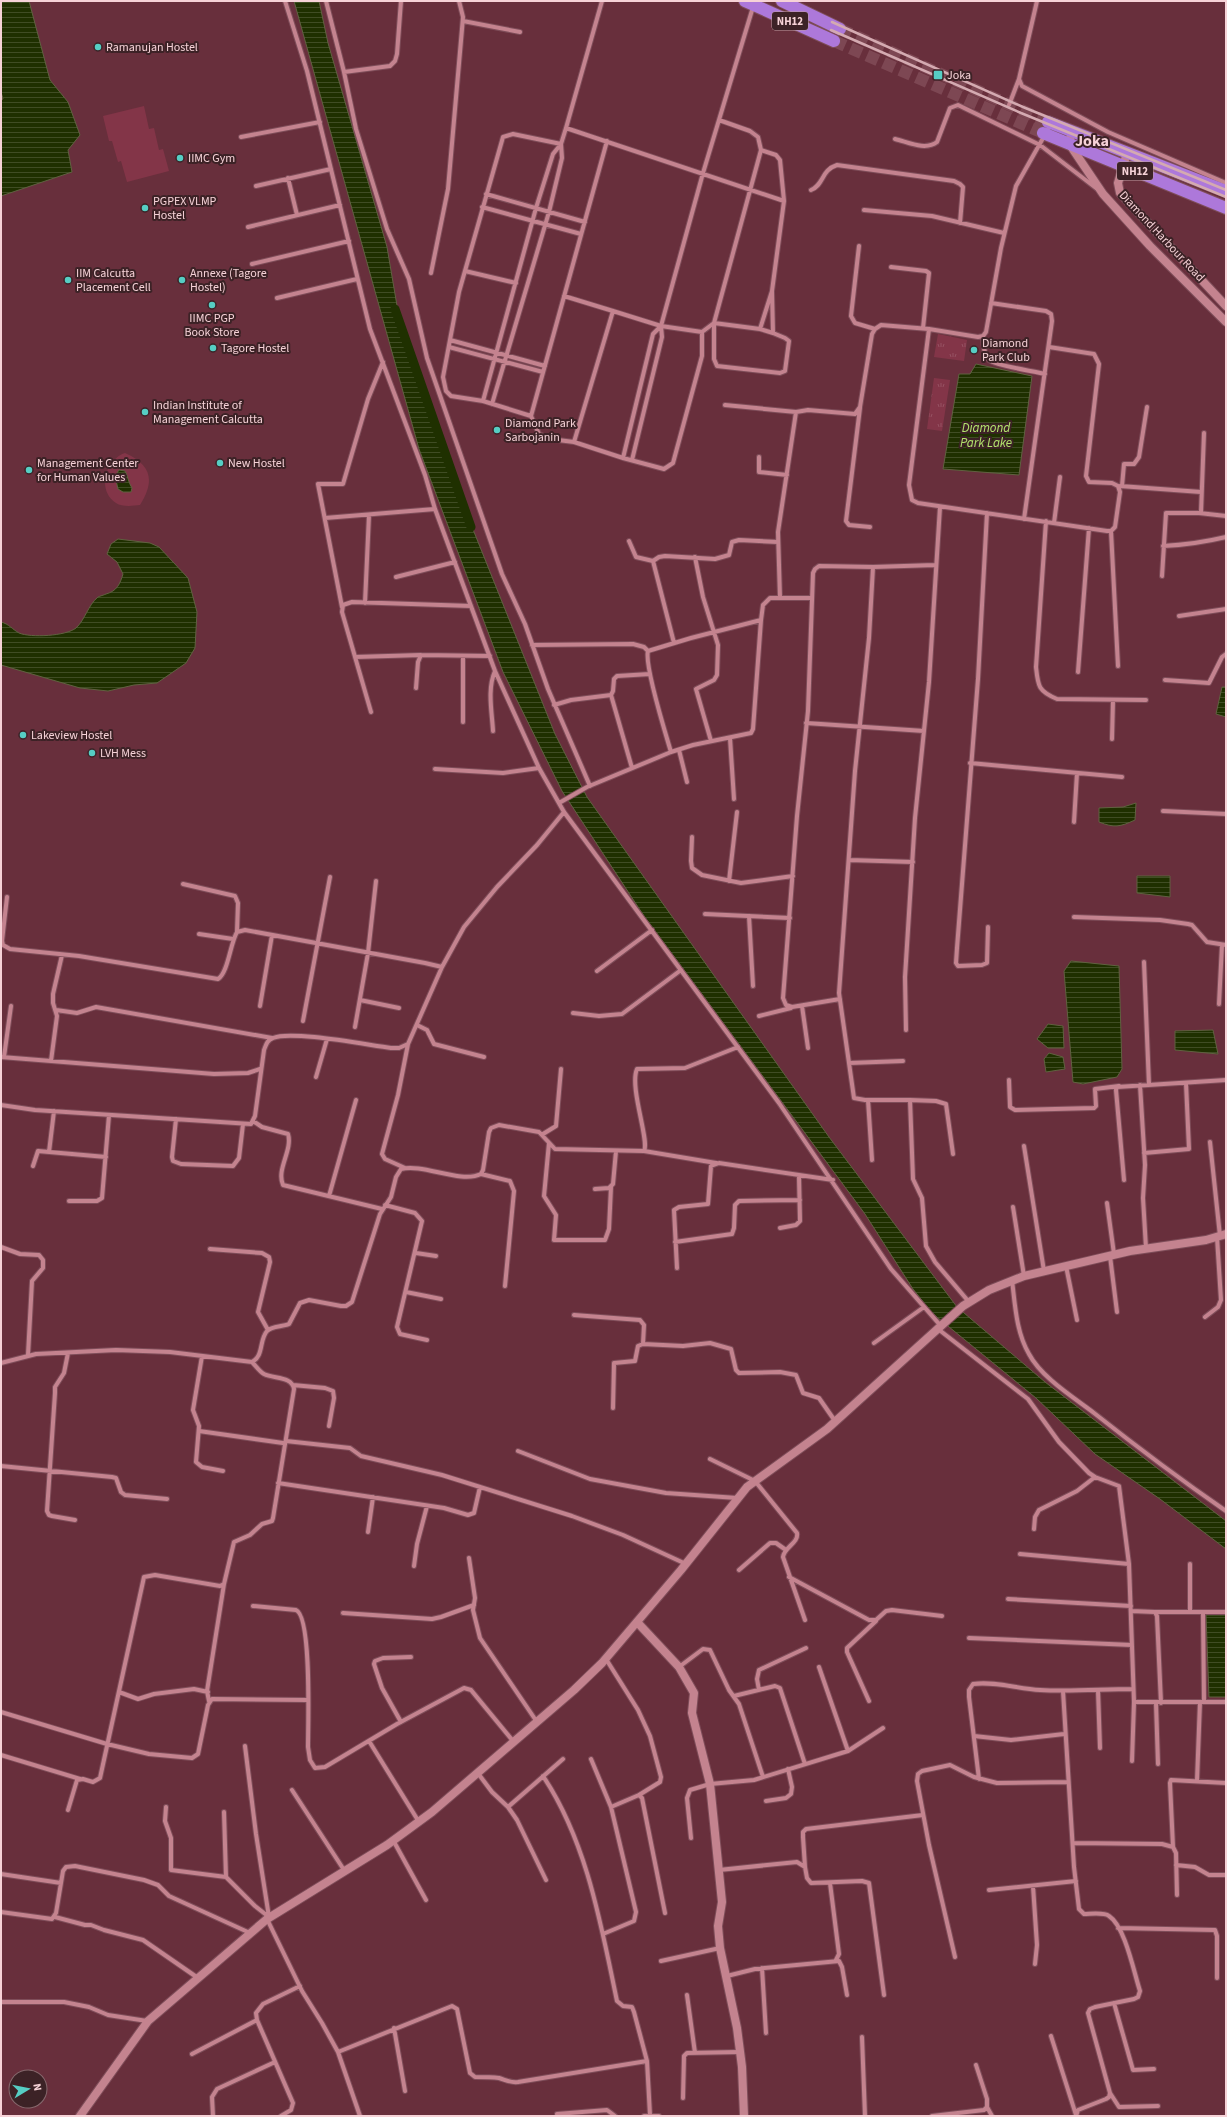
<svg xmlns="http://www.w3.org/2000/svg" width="1227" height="2117" viewBox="0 0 1227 2117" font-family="'Source Sans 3',sans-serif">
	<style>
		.grass { fill: #833548 }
		.park { fill: url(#park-tufts) }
		.water { fill: url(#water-rules); stroke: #606140 }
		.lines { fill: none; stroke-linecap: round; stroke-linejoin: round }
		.canal { stroke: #1f3000; stroke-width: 9 }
		.highway-tunnel { stroke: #7d4753; stroke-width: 12; stroke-dasharray: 12 6; stroke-linecap: butt }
		.street-casing { stroke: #7e4d59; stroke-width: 6 }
		.secondary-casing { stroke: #7e4d59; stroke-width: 10 }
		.highway-casing { stroke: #7e4d59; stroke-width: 14 }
		.street { stroke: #c4838f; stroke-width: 4 }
		.secondary { stroke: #c4838f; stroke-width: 8 }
		.highway { stroke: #ad78da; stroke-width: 12 }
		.rail { stroke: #d4aab1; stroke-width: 2.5 }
		.poi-dot { fill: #56cec4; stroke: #3c2226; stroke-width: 1.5 }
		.labels { text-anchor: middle; stroke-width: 4; stroke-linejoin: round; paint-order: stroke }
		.shield { fill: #3c2226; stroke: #be9da2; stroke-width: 1 }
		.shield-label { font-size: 11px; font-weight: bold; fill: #f6d2d7 }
		.poi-label { font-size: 12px; fill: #f6d2d7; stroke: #3c2226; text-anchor: start }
		.street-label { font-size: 12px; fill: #f6d2d7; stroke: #3c2226 }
		.water-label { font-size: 13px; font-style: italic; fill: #b3e46d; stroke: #3c2226 }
		.district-label { font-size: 16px; font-weight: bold; fill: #f6d2d7; stroke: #3c2226 }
	</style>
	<defs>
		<pattern id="park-tufts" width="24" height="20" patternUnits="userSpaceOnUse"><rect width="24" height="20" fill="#833548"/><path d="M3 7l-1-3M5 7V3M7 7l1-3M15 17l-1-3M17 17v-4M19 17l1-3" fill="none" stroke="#955162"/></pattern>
		<pattern id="water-rules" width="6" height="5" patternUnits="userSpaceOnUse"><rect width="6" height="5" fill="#1f3000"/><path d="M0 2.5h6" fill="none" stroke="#404d24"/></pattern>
	</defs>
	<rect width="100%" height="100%" fill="#682f3c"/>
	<!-- grass -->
	<path class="grass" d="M144 106 149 129 154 128 159 150 163 149 169 171 127 182 121 161 118 162 112 141H109L103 116Z
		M125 453C152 465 155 481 140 505 132 506 122 507 116 503 96 490 106 459 125 453Z"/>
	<!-- park -->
	<path class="park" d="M938 334 967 340 964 361 934 357Z
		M934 378 950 380 942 431 927 429Z"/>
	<!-- water -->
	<path class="water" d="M1 1H29L50 80 68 102 80 135 68 150 72 172 1 196V100L3 99 1 92Z
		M294 1H319L328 43 387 247 402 335 442 452 555 734 587 797 829 1137 957 1307 1045 1382 1226 1521V1549L1160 1499 1095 1454 1036 1398 932 1313 913 1289 865 1214 644 916 562 791 503 672 419 449Z
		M976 364 1032 376 1019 475 943 469 959 374H970Z
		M119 470 125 471C128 476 128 482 132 488L131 492H123L118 489 115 476Z
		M118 539 150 543 159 547 188 578 197 612 195 648 186 663 157 683 134 685 108 691 80 688 1 665V622C9 624 12 629 19 633 31 638 66 636 76 628 85 620 88 605 98 597 100 596 104 595 106 594 117 591 120 584 123 574L117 562 107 554 111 544Z
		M1222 687H1226V717L1216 714Z
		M1136 803 1135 820C1120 827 1114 828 1099 822V808L1123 807Z
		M1137 876H1170V897L1137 893Z
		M1071 961 1119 966 1122 1069 1117 1077 1083 1084 1073 1082 1064 971Z
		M1048 1024 1063 1026 1064 1048H1048L1037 1039Z
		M1213 1030 1218 1054 1175 1050V1031Z
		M1049 1053 1063 1057 1065 1069 1046 1072 1044 1059Z
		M1206 1615H1226V1697H1209Z"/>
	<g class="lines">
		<!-- canal -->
		<path class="canal" d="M395 309 471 527"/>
		<!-- highway-tunnel -->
		<path class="highway-tunnel" d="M840 29 1048 122
			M834 41 1043 133"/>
		<!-- street casing -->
		<g class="street-casing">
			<path id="street" d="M285 1 307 71 370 329 425 475 435 509 495 671 539 768 564 812 779 1103 891 1269 940 1325
				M326 1 344 72 356 129 387 229 409 279 427 358 502 574 525 624 548 689 590 786
				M1037 1 1019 79 1022 86 1108 132 1226 183
				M463 21 520 32
				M344 72 390 66 395 61 397 54 401 1
				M1009 105 1019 79
				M719 120 750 131 758 137 761 150 776 155 780 160 784 201 772 291 760 329
				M566 128 784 201
				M241 137 320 122
				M895 139C908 142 925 151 937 142L950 108 958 105 1040 145 1096 188
				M561 144 513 134 503 137 459 292 443 377 446 391 451 396 483 401 531 416 539 434 550 439 574 442 613 311 661 326 703 173 753 7
				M761 150 714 323V359L717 366 780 373 785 371 789 341 785 338 773 333 772 291
				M288 178 297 215
				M256 186 331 169
				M811 190C824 185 821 170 837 165L954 181 960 184 963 187 960 223
				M486 194 585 222
				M482 207 581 234
				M864 210 932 216 1004 233
				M248 227 340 205
				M859 246 851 316 855 323 875 329
				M252 264 349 241
				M891 267 926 271 929 273 923 328
				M465 271 516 283
				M431 273 448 189 462 29 463 17 459 1
				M564 296 613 311
				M277 298 357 279
				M991 303 1046 311 1051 314 1052 321 1024 519
				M661 326 702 332 714 323 760 329 773 333
				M983 336C984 343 983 355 989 360 996 366 1034 371 1045 374
				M450 340 545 366
				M449 347 543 372
				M1049 347 1094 354 1099 364 1086 476 1089 482 1112 483 1118 486 1120 492 1115 527 1111 531H1107L918 503 912 500 909 485 929 329 978 337 983 336 986 332 1001 248 1016 186 1051 124
				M483 401 536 208 553 154 561 144 566 128 602 1
				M492 404 549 212 562 158 561 144
				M725 405 796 412
				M860 408 846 521 849 525 870 527
				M531 416 607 141
				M574 442 623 458 664 469 673 463 702 356V332
				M759 457V472L787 475
				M623 458 653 334 661 326
				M632 460 662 337 661 326
				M1120 486 1201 492
				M1122 486 1124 464H1134L1139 457 1147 407
				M987 513 978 679 957 948 956 963 958 966 982 965 987 963 988 927
				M1201 513 1204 433
				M325 518 435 509
				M1046 521 1036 667C1038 686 1038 691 1057 699L1146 700
				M1054 523 1060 477
				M1111 531 1118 666
				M629 541 636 557 653 561
				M1163 546C1185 545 1205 542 1226 537
				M695 557 703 597 718 645 717 675 714 680 696 689 711 741
				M935 565 873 567 869 638 855 771 839 993 854 1098 865 1100H910L913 1179 922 1198 926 1246 935 1262 969 1302
				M1162 576 1166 513H1199L1226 516
				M396 577 455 562
				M780 598 778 532 796 412 808 410 855 414 860 407 872 334 875 329 881 325 929 329
				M365 603 369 515
				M342 607 318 484H343L368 399 383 362
				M1179 616 1226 609
				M674 643 653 561 659 557 665 556 715 559 729 555 732 542 739 540 778 542
				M532 645 633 644 644 647 648 651
				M355 657 421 655
				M1078 672 1089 528
				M1165 680 1209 683 1222 657 1226 654
				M416 688 418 662 421 655 490 656
				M611 695 632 768
				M554 705 571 700 611 695 613 691 614 679 617 676 650 674
				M371 712 342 612 343 605 352 602 471 606
				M463 722V656
				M806 723 924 731
				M493 731C492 712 487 689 495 671
				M730 738 734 799
				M1112 739 1113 700
				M679 750 687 782
				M671 752C666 735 644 665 648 651L691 638 761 620 763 605 770 598H812
				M970 763 1122 777
				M435 769 503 773 539 768
				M559 803 587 787 671 752 693 745 751 733 753 729 761 620
				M1163 811 1226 814
				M1074 822 1077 773
				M692 837 691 861 692 868 702 875 741 883 793 876
				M849 860 913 862
				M729 881 737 812
				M183 884 235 896 238 903 237 932
				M7 897 2 941 3 945 10 949 79 956 218 979C228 973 230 944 237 932L245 930 425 963 442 967
				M705 914 790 918
				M749 916 753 986
				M1074 917 1160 920 1188 924 1192 925 1207 942 1226 945
				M199 934 233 939
				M1144 962 1149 1085
				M597 971 652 930
				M840 999 792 1007 786 1005 783 998 797 816 808 711 813 573 815 569 819 566 873 567
				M360 1000 399 1008
				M1219 1004 1222 945
				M260 1006 272 935
				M802 1006 808 1048
				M56 1010 77 1013 96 1007 272 1038
				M573 1013 599 1016 622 1014 681 970
				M759 1016 791 1008
				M303 1021 330 877
				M417 1025 427 1030 434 1044 484 1057
				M355 1027 368 953 376 881
				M906 1030 905 977 915 818 929 682 940 507
				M1 1057 214 1074 248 1073 260 1069
				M4 1057 11 1006
				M51 1061 57 1016 53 1003V994L62 955
				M849 1063 903 1061
				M316 1077 327 1039
				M1009 1080 1010 1107 1015 1110 1094 1108 1096 1106 1095 1089 1119 1086
				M1140 1085 1145 1165 1143 1198 1146 1248
				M868 1100 872 1160
				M910 1100 936 1101 946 1104 953 1154
				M1 1105 35 1110 251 1124 255 1116 264 1050C266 1045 267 1040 273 1038 291 1030 367 1045 391 1048H399L408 1044 442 967 464 927 497 887 537 845 564 812
				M176 1119 172 1157 173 1161 181 1164 233 1166 239 1158 243 1124
				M253 1121 262 1127 288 1134C293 1150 276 1169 283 1185L382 1209
				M543 1134 556 1126 561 1069
				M1210 1142 1220 1236
				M549 1143 544 1196 556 1215 554 1240H605L609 1229 611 1187
				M1024 1146 1044 1271
				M644 1151 716 1163
				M49 1152 54 1111
				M1144 1153 1189 1149 1186 1083
				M33 1166 38 1151 106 1157
				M405 1168 385 1159 382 1154 398 1095 408 1044
				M481 1174 510 1181 514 1191 505 1286
				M1124 1180 1116 1090 1117 1087 1226 1080
				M595 1189 609 1188 613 1184 616 1151
				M329 1196 356 1100
				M69 1201H97L102 1198 109 1115
				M1107 1203 1114 1254
				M385 1205 415 1213 422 1221 397 1327 400 1334 427 1340
				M1013 1207 1024 1276
				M780 1228 796 1225 800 1221 799 1176
				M675 1242 732 1234 734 1228 735 1205 739 1201 800 1200
				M1 1247 20 1254 39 1255 43 1260V1268L32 1281 28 1355
				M210 1249 262 1253 269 1257 270 1262 258 1312 268 1330
				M416 1253 436 1256
				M1110 1256 1117 1312
				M1066 1266 1077 1320
				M677 1268 674 1210 679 1207 708 1204 711 1166 719 1163 833 1180
				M1012 1280C1015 1304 1016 1332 1029 1354 1041 1377 1073 1397 1094 1413 1137 1447 1181 1480 1226 1511
				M406 1292 441 1299
				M574 1315 640 1320 644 1325 643 1344
				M1205 1317 1218 1307 1221 1300 1217 1237
				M938 1329 1028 1399 1059 1442 1089 1473 1095 1477 1119 1486 1129 1564 1134 1702 1132 1761
				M874 1343 924 1307
				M68 1353 64 1373 55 1387V1393L47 1511 49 1515 52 1516 75 1520
				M202 1356 193 1410 199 1426 196 1462 202 1467 223 1471
				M1 1363 36 1354 116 1350 170 1352 252 1362C264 1356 259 1340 267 1331 272 1326 282 1327 289 1324L300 1303 309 1300 341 1306H346L352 1302 380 1214 391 1197 396 1177 401 1169C423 1163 460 1184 481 1174L483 1170 489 1132 491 1128 499 1125 539 1132 555 1149 644 1151C650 1142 629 1087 637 1069L685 1068 738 1047
				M293 1385 325 1388 333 1391 334 1398 329 1426
				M613 1408 614 1363 635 1361 638 1346 643 1344 683 1346 710 1343 731 1349 736 1370 739 1373 780 1372 796 1375 803 1393 819 1398 835 1421
				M199 1431 283 1443 286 1441 350 1448 361 1456 442 1475 572 1516 623 1535 686 1564
				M518 1451 590 1479 666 1493 737 1498
				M710 1459 755 1481 797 1533C799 1543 784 1547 783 1557L805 1620
				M1 1466 112 1477 116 1478 121 1492 125 1495 167 1499
				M278 1483 444 1508 468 1515 474 1513 480 1487
				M1034 1529 1035 1517 1039 1510 1077 1491 1095 1477
				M368 1532 373 1497
				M1020 1554 1129 1564
				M469 1558 475 1598 473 1610 480 1638 537 1722
				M414 1566 417 1544 427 1506
				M739 1570 770 1543H776L786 1550
				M789 1577 869 1620H876L886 1611 892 1610 942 1616
				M1008 1599 1131 1606
				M253 1606 296 1610C312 1617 308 1727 308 1747L310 1760 315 1768 325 1767 397 1724 464 1688 471 1690 513 1741
				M1131 1611 1155 1612 1157 1616 1161 1703
				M1155 1612H1226
				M1190 1612V1564
				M1203 1612 1204 1702
				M343 1613 432 1619 441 1617 474 1605
				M969 1638 1132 1645
				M606 1659 638 1710 650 1736 661 1777 660 1782 639 1795
				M679 1667 703 1649 710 1650 729 1690 739 1704 763 1777
				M819 1667 848 1751
				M759 1690 757 1679 759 1670 806 1648
				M1098 1690 1100 1748
				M1063 1691 1074 1867 1079 1909 1084 1914C1091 1914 1104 1912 1109 1916 1125 1926 1134 1973 1140 1991L1138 1997 1134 1999 1095 2007 1090 2009 1088 2013 1110 2093 1109 2097 1106 2099 1078 2110 1076 2116
				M119 1692 138 1699 154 1694 194 1689 208 1692
				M734 1696 775 1686 780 1688 805 1764
				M209 1701 207 1691 224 1584
				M869 1701 847 1652V1648L876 1621
				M1134 1702H1226
				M1156 1703 1158 1764
				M1 1712 107 1744 149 1754 192 1758 198 1754 208 1705 212 1699 307 1700
				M401 1722 382 1688 374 1664 375 1661 383 1658 411 1657
				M974 1736 1011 1740 1064 1734
				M369 1741 419 1822
				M245 1746 256 1834 269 1917
				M1 1755 80 1779
				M591 1759 611 1807 636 1912 634 1921 603 1934
				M477 1772 492 1792 508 1807 517 1820 546 1880
				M543 1776C587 1842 601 1925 617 2001L623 2006 632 2007 634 2012 647 2061 650 2115
				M979 1779 969 1697V1690L973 1684C996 1681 1018 1689 1040 1690 1071 1692 1102 1689 1133 1689
				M1197 1781 1200 1702
				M292 1790 344 1870
				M766 1801 786 1798 791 1794 792 1787 788 1769
				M166 1807 165 1821 171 1838V1870L226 1877
				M508 1807 563 1759
				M611 1807 639 1795 642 1798 665 1913
				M68 1810 77 1780 83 1779 93 1782 100 1778 144 1577 155 1575 220 1586 224 1584 234 1542 250 1535 262 1524 272 1521 273 1518 294 1389C292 1376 274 1379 264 1374 259 1371 256 1366 252 1362
				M224 1812 226 1877 255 1906 269 1917
				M691 1838 687 1798 690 1790 710 1784 754 1780 848 1751 883 1728
				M393 1840 426 1900
				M1073 1843 1162 1844 1173 1847 1176 1853 1177 1895
				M1173 1847 1170 1783 1171 1780 1226 1783
				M1176 1865 1195 1867 1209 1875H1226
				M805 1867 803 1837V1832L806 1829 923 1815
				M719 1870 797 1862 805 1867 807 1878 811 1883 862 1881 869 1883 884 1995
				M1 1874 61 1883
				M830 1883 839 1954 836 1960
				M1033 1886 1037 1945 1035 1964
				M989 1890 1076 1881
				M1 1912 52 1919 56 1913 63 1871 66 1867 75 1866 144 1880 158 1885 169 1896 250 1933
				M55 1917 85 1925H91L104 1930 143 1940 198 1978
				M267 1919 302 1991 322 2023 338 2052 360 2116
				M1118 1928 1215 1930 1217 1936V1978
				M955 1957 929 1845 917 1781 918 1774 922 1771 950 1765 974 1777 997 1783 1068 1782
				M661 1961 720 1948
				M762 1968 766 2033
				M727 1976 755 1969 839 1961 842 1967 847 1995
				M687 1995 695 2053
				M1 2002H64L89 2007 108 2015 147 2021
				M1114 2003 1133 2070 1154 2069
				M394 2028 405 2091
				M1051 2036 1076 2115
				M862 2037 865 2116
				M338 2052 452 2006 457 2009 470 2073 475 2077C483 2077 491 2077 499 2078 506 2080 510 2083 518 2082L647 2061
				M192 2054 257 2020
				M1110 2093 1119 2107 1158 2106
				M683 2098 684 2056 687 2053 739 2052
				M987 2107 992 2116
				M557 2114 607 2110 615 2116
				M213 2116 212 2097 217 2089 275 2062
				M281 2116 291 2110 293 2103 257 2020 256 2013 263 2004 300 1986
				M644 2116H659
				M932 2116 984 2110 987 2107V2099L976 2065"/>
		</g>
		<!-- secondary casing -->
		<g class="secondary-casing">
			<path id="secondary" d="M1071 131 1070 145 1103 194 1150 246 1226 322
				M1127 153 1118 183 1120 193 1226 306
				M637 1622 679 1667 694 1693 692 1713 710 1784 722 1902 718 1926 720 1948 737 2028 742 2067 744 2116
				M80 2116 148 2021 267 1919 387 1845 432 1812 574 1690 602 1663 681 1570 747 1487 827 1429 963 1306 989 1290 1024 1276 1130 1251 1206 1240 1226 1234"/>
		</g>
		<!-- highway casing -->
		<g class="highway-casing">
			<path id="highway" d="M745 1 834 41
				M782 1 840 29
				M1048 122 1226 191
				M1043 133 1226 208"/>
		</g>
		<!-- street -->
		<use href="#street" class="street"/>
		<!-- secondary -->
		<use href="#secondary" class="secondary"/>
		<!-- highway -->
		<use href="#highway" class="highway"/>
		<!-- rail -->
		<path class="rail" d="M832 22 1023 107 1226 190
			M831 30 1021 113 1226 197"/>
	</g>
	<!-- markers -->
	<g class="poi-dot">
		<circle cx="98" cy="47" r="4"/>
		<rect x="933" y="70" width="10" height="10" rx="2"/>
		<circle cx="180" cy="158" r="4"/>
		<circle cx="145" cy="208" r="4"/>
		<circle cx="68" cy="280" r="4"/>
		<circle cx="182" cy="280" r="4"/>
		<circle cx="212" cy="305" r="4"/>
		<circle cx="213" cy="348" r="4"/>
		<circle cx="974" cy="350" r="4"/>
		<circle cx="145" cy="412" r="4"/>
		<circle cx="497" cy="430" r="4"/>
		<circle cx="220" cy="463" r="4"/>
		<circle cx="29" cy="470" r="4"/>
		<circle cx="23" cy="735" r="4"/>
		<circle cx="92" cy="753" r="4"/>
	</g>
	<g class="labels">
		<!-- shield labels -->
		<g class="shield">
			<rect x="772" y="12" width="36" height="18" rx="3"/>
			<rect x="1117" y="162" width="36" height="18" rx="3"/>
		</g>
		<g class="shield-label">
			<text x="790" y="25">NH12</text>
			<text x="1135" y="175">NH12</text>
		</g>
		<!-- poi labels -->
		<g class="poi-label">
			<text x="106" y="51">Ramanujan Hostel</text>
			<text x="947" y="79">Joka</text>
			<text x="188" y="162">IIMC Gym</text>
			<text x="153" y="205">PGPEX VLMP<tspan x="153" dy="14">Hostel</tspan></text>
			<text x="76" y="277">IIM Calcutta<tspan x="76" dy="14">Placement Cell</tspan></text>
			<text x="190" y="277">Annexe (Tagore<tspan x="190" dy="14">Hostel)</tspan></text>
			<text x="212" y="322" text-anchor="middle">IIMC PGP<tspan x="212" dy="14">Book Store</tspan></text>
			<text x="982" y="347">Diamond<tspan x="982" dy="14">Park Club</tspan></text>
			<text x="221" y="352">Tagore Hostel</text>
			<text x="153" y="409">Indian Institute of<tspan x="153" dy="14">Management Calcutta</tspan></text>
			<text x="505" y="427">Diamond Park<tspan x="505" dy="14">Sarbojanin</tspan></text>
			<text x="37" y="467">Management Center<tspan x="37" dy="14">for Human Values</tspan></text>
			<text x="228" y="467">New Hostel</text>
			<text x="31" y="739">Lakeview Hostel</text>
			<text x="100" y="757">LVH Mess</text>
		</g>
		<!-- street labels -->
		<g class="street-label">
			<text transform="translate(1162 236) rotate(47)" y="4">Diamond Harbour Road</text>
		</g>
		<!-- water labels -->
		<g class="water-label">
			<text x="986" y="432">Diamond<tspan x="986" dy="15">Park Lake</tspan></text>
		</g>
		<!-- district labels -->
		<g class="district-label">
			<text x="1092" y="146">Joka</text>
		</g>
	</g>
	<!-- border -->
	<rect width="1227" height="2117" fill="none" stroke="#f6d2d7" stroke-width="4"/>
	<!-- north arrow -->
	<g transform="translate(28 2089) rotate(80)"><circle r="19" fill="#3c2226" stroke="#86686d"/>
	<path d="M0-3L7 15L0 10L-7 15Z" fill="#56cec4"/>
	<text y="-6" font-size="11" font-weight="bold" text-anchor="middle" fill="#f6d2d7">N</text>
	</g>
</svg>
